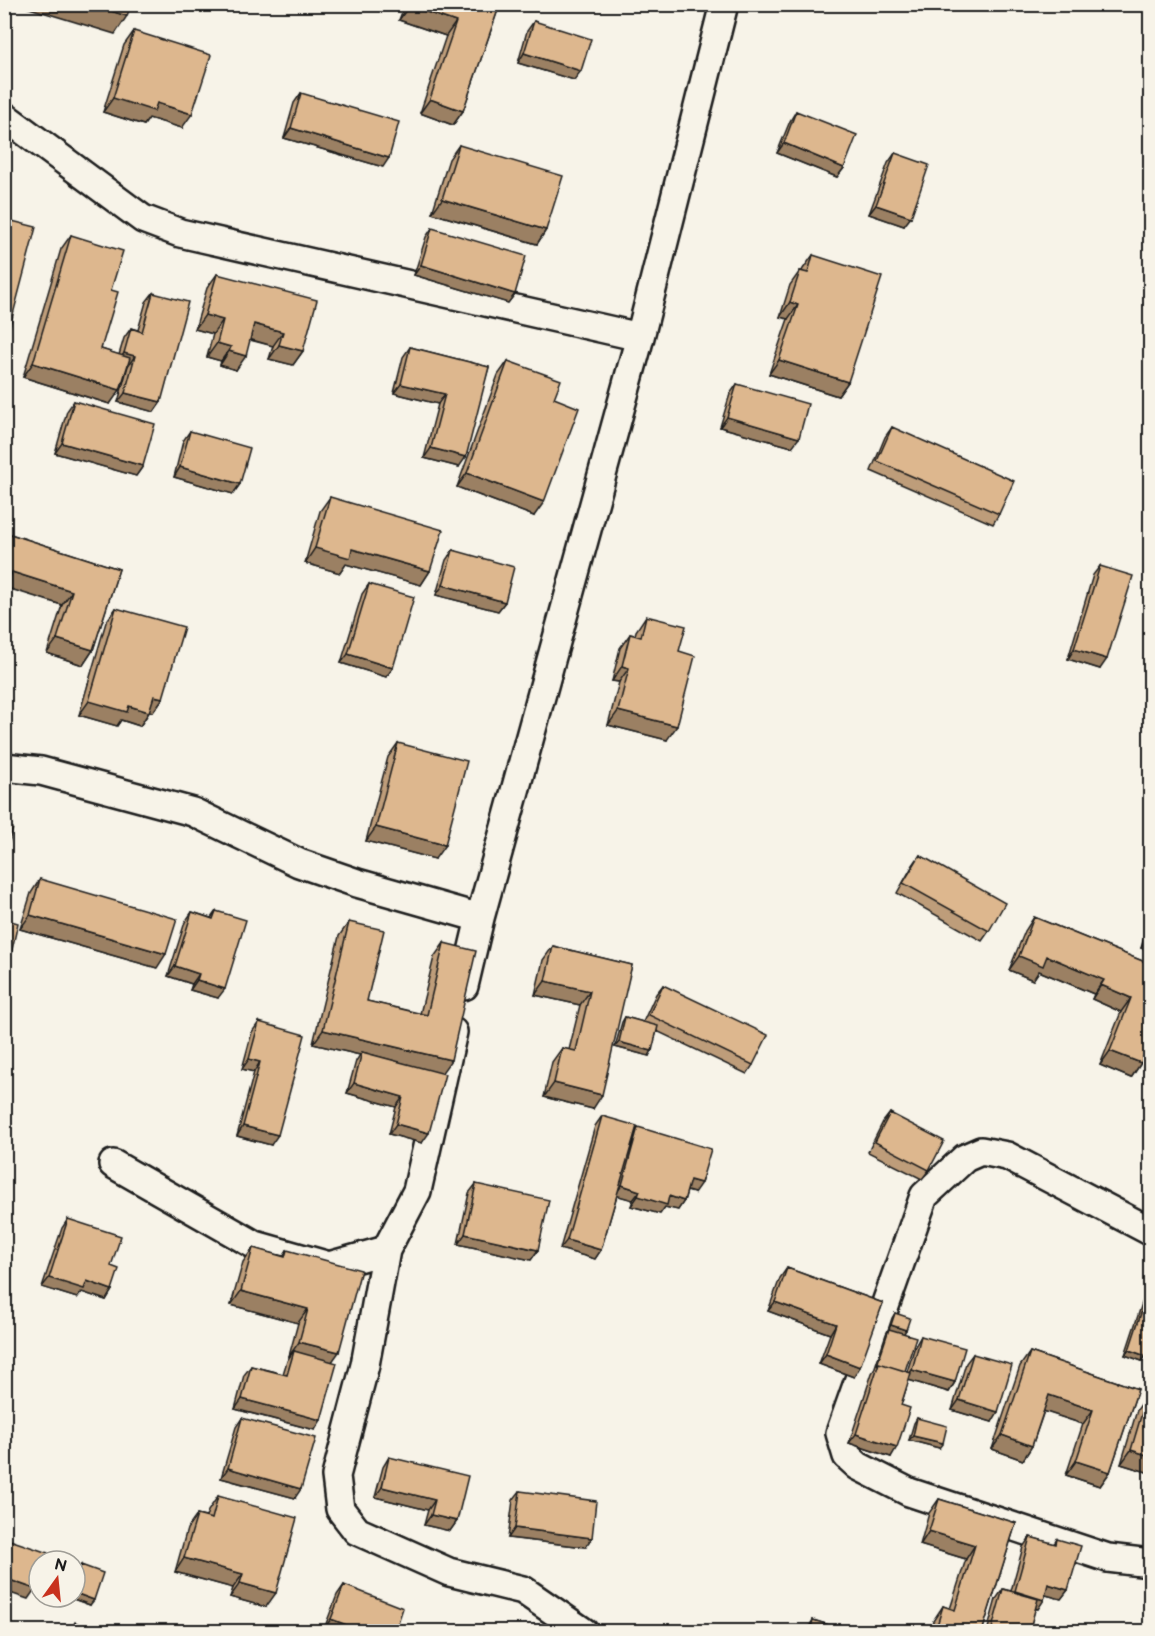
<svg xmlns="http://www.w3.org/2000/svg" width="1155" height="1636" viewBox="0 0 1155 1636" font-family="'Balsamiq Sans',sans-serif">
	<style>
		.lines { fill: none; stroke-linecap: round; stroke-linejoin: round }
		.street-casing { stroke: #1c1c1c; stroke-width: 32 }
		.street { stroke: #f7f3e8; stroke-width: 27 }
		.wall { fill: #be9d7a; stroke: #1c1c1c; stroke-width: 1.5 }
		.shaded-wall { fill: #9b8063; stroke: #1c1c1c; stroke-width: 1.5 }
		.building { fill: #ddb78e; stroke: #1c1c1c; stroke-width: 1.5 }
	</style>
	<rect width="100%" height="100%" fill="#f7f3e8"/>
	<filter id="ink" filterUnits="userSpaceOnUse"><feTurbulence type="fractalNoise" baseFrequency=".0167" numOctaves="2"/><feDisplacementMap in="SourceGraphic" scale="12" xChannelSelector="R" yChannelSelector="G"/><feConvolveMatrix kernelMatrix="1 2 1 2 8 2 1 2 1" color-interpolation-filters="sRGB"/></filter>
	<g filter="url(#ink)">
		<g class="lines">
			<!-- street casing -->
			<g class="street-casing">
				<path id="street" d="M4 116 143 219 180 233 640 337
					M4 767 41 771 193 812 299 863 357 883 480 918
					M464 986 480 918 640 337 724 4
					M113 1164 255 1245 329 1266 386 1250 417 1191 453 1032
					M1150 1231 1007 1156 981 1151 965 1158 924 1196 840 1433 847 1456 858 1466 909 1492 1108 1558 1150 1563
					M386 1250 365 1365 336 1476 340 1509 357 1531 449 1572 523 1590 584 1632"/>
			</g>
			<!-- street -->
			<use href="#street" class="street"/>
		</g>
		<!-- wall -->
		<path class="wall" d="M405 4H500L463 111 453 125 420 113 446 36 399 20Z
			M534 21 574 80 518 63 527 31Z
			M134 31 182 128 149 118 144 125 103 112 124 45Z
			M301 93 383 167 284 138 294 103Z
			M796 111 844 168 837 177 777 153 790 121Z
			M459 145 546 230 537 244 432 213 449 159Z
			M895 153 904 226 869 214 888 163Z
			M432 228 515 294 508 303 414 275 426 237Z
			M71 235 111 290 101 349 119 355 124 338 131 328 138 330 146 302 153 293 161 402 154 412 118 402 128 366 110 404 23 377 61 249Z
			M813 255 848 382 838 396 769 374 788 319 780 317 790 285 800 271H802L803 269Z
			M217 274 303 351 293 365 269 359 273 346 250 340 236 370 220 365 221 361 207 357 213 334 195 329 207 288Z
			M410 347 489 367 459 467 424 458 438 404 394 393 403 357Z
			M508 361 534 516 457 487 498 375Z
			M737 384 792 447 720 427 730 394Z
			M74 401 143 466 136 476 55 453 67 411Z
			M892 427 999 514 993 524 871 471 885 437Z
			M190 431 240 484 233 494 174 477 183 441Z
			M330 497 430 571 421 585 346 564 340 573 305 563 320 511Z
			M4 532 119 569 93 650 83 665 47 653 62 605 7 587Z
			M453 550 505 602 498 611 436 595 446 560Z
			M1100 566V669L1068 659 1093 575Z
			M369 584 393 668 386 677 341 663 362 594Z
			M116 608 163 698 153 712 150 711 140 726 121 720 117 726 79 715 106 622Z
			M646 616 679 651 667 740 608 725 619 682 612 681 620 648 630 634 635 635 636 631Z
			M398 743 435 859 366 841 388 757Z
			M920 855 989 931 982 941 897 893 913 865Z
			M40 879 157 968 20 929 31 893Z
			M216 911 218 998 190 990 192 984 168 976 185 922 192 912 211 918Z
			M1034 917 1150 964 1141 1063 1131 1078 1100 1065 1121 1012 1092 999 1094 994 1039 971 1033 980 1009 970 1025 931Z
			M1150 917V951L1141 948Z
			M349 922 367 1001 420 1014 434 957 444 943 441 1073 422 1143 389 1134 396 1107 347 1093 356 1061 360 1055 313 1044 339 936Z
			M553 946 632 965 593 1109 544 1097 552 1062 562 1048 569 1050 580 1005 535 995 543 960Z
			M663 985 753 1065 747 1074 657 1031 649 1056 615 1047 622 1022 625 1017 643 1022 656 994Z
			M259 1022 271 1145 237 1136 254 1072 242 1069 252 1032Z
			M890 1113 929 1170 922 1179 868 1152 883 1122Z
			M602 1116 635 1131 638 1127 694 1193 687 1191 684 1201 678 1210 665 1207 660 1214 631 1206 633 1200 617 1195 601 1250 595 1259 560 1249 595 1126Z
			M476 1184 538 1250 531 1260 458 1244 469 1193Z
			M68 1219 112 1290 106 1300 82 1292 77 1298 42 1287 62 1228Z
			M253 1248 283 1256 287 1250 332 1361 315 1430 235 1409 244 1375 251 1366 283 1374 287 1361 290 1356H289L298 1323 231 1305 243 1262Z
			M787 1268 883 1303 854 1377 819 1364 830 1334 768 1311 780 1278Z
			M1149 1289 1142 1361 1125 1355 1145 1294Z
			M895 1313 904 1333 905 1371 907 1372 915 1346 921 1336 955 1382 949 1392 909 1380 901 1405 891 1457 849 1443 872 1373 874 1370 886 1334 888 1330 892 1318Z
			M1030 1352 1138 1389 1110 1472 1100 1486 1066 1475 1083 1424 1044 1411 1032 1446 1023 1460 992 1449 1020 1366Z
			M973 1354 992 1422 952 1410 966 1363Z
			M1147 1396 1150 1397V1473L1121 1464 1137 1410Z
			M242 1418 295 1498 221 1478 236 1427Z
			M917 1418 939 1448 909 1440 914 1423Z
			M389 1457 457 1521 450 1531 424 1525 428 1510 375 1497 383 1467Z
			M520 1491 585 1547 508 1538 513 1500Z
			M218 1496 266 1607 230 1597 233 1588 175 1572 187 1529 197 1515 206 1517 208 1511Z
			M939 1499 1016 1523 982 1632H930L933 1621 943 1606 950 1609 966 1559 920 1545 929 1513Z
			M1030 1537 1054 1544 1057 1539 1068 1590 1061 1599 1046 1595 1038 1609H1035L1029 1632H987L996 1599 1003 1589 1011 1591 1023 1547Z
			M81 1565 90 1605 68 1597H75V1578L78 1570Z
			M344 1585 395 1632H332L324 1629 337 1595Z
			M1150 1617V1632H1146Z
			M813 1620 851 1632H806Z"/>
		<!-- shaded-wall -->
		<path class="shaded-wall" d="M16 4H89L127 16 115 34Z
			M409 6 456 22 446 36 399 20Z
			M524 53 581 71 574 80 518 63Z
			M113 98 157 103 192 114 182 128 149 118 144 125 103 112Z
			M430 99 463 111 453 125 420 113Z
			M291 128 389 158 383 167 284 138Z
			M784 143 844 168 837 177 777 153Z
			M442 199 546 230 537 244 432 213Z
			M876 205 911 217 904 226 869 214Z
			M421 265 515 294 508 303 414 275Z
			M790 302 798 305 788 319 780 317Z
			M205 315 223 320 213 334 195 329Z
			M254 324 283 332 273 346 245 338Z
			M217 343 231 347 221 361 207 357Z
			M279 345 303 351 293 365 269 359Z
			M229 351 246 356 236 370 220 365Z
			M124 353 135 356 128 366 117 363Z
			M779 360 848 382 838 396 769 374Z
			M33 363 120 390 110 404 23 377Z
			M401 384 445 394 438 404 394 393Z
			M125 393 161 402 154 412 118 402Z
			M727 417 799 438 792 447 720 427Z
			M62 443 143 466 136 476 55 453Z
			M431 448 466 457 459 467 424 458Z
			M180 467 240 484 233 494 174 477Z
			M467 473 544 502 534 516 457 487Z
			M315 548 352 549 430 571 421 585 346 564 340 573 305 563Z
			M12 572 72 591 62 605 4 587Z
			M443 585 505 602 498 611 436 595Z
			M57 639 93 650 83 665 47 653Z
			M1074 649 1107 659 1100 669 1068 659Z
			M348 654 393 668 386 677 341 663Z
			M622 666 629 668 619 682 612 681Z
			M154 696 163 698 153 712 144 710Z
			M89 701 129 706 149 712 140 726 121 720 117 726 79 715Z
			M618 711 677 726 667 740 608 725Z
			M376 827 445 845 435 859 366 841Z
			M30 915 166 954 157 968 20 929Z
			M1148 938 1150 939V951L1141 948Z
			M1019 956H1047L1104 980 1094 994 1039 971 1033 980 1009 970Z
			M175 966 199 974 192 984 168 976Z
			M197 980 225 989 218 998 190 990Z
			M545 981 590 991 580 1005 535 995Z
			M1101 985 1131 998 1121 1012 1092 999Z
			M323 1030 451 1060 441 1074 362 1052 360 1055 313 1044Z
			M619 1042 652 1051 649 1056 615 1047Z
			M1110 1051 1141 1063 1131 1078 1100 1065Z
			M249 1059 260 1062 254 1072 242 1069Z
			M354 1083 403 1097 396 1107 347 1093Z
			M554 1083 602 1095 593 1109 544 1097Z
			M396 1124 429 1133 422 1143 389 1134Z
			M243 1126 278 1135 271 1145 237 1136Z
			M690 1180 701 1183 694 1193 684 1190Z
			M622 1185 640 1191 633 1200 615 1195Z
			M638 1196H669L684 1201 678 1210 665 1207 660 1214 631 1206Z
			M465 1234 538 1250 531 1260 458 1244Z
			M567 1240 601 1250 595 1259 560 1249Z
			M49 1278 87 1281 112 1290 106 1300 82 1292 77 1298 42 1287Z
			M241 1291 308 1309 298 1323 231 1305Z
			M775 1302 836 1324 830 1334 768 1311Z
			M891 1325 906 1330 903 1335 888 1330Z
			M299 1342 339 1352 329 1366 294 1351 290 1356H289Z
			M1129 1350 1146 1356 1142 1361 1125 1355Z
			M826 1354 860 1367 854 1377 819 1364Z
			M912 1370 955 1382 949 1392 905 1379Z
			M1049 1395 1093 1410 1083 1424 1040 1410Z
			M242 1399 321 1420 315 1430 235 1409Z
			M959 1400 998 1412 992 1422 952 1410Z
			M856 1434 897 1447 891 1457 849 1443Z
			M1002 1435 1032 1446 1023 1460 992 1449Z
			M913 1436 943 1443 939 1448 909 1440Z
			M1131 1450 1150 1456V1473L1121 1464Z
			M1076 1461 1110 1472 1100 1486 1066 1475Z
			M228 1468 301 1489 295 1498 221 1478Z
			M382 1487 435 1500 428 1510 375 1497Z
			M431 1515 457 1521 450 1531 424 1525Z
			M515 1528 592 1538 585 1547 508 1538Z
			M929 1531 975 1545 966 1559 920 1545Z
			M184 1558 243 1574 233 1588 175 1572Z
			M4 1578 35 1589 28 1599 4 1591Z
			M240 1583 276 1593 266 1607 230 1597Z
			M1048 1584 1068 1590 1061 1599 1042 1594Z
			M1015 1591 1044 1600 1038 1609 1008 1601Z
			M75 1593 94 1600 90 1605 68 1597H75Z
			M331 1619 365 1632H332L324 1629Z"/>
		<!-- building -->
		<path class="building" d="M89 4H131L127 16Z
			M410 4H500L463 111 430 99 456 22 409 6Z
			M534 21 591 39 581 71 524 53Z
			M134 31 211 55 192 114 157 103 154 111 113 98Z
			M301 93 399 122 389 158 291 128Z
			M796 111 857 135 844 168 784 143Z
			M459 145 563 176 546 230 442 199Z
			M895 153 929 165 911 217 876 205Z
			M4 219 36 227 6 341 4 340Z
			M432 228 526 256 515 294 421 265Z
			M71 235 123 251 111 290 118 292 101 349 130 358 120 390 33 363Z
			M813 255 882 277 848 382 779 360 798 305 790 302 800 271 808 273Z
			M217 274 317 300 303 351 279 345 283 332 254 324 246 356 229 351 231 347 217 343 223 320 205 315Z
			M153 293 188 302 161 402 125 393 135 356 124 353 131 328 142 332Z
			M410 347 489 367 466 457 431 448 445 394 401 384Z
			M508 361 561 380 554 398 579 408 544 502 467 473Z
			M737 384 808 404 799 438 727 417Z
			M74 401 155 424 143 466 62 443Z
			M892 427 1014 481 999 514 877 461Z
			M190 431 250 448 240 484 180 467Z
			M330 497 443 530 430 571 352 549 350 558 315 548Z
			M4 532 119 569 93 650 57 639 72 591 12 572 4 594Z
			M453 550 514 567 505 602 443 585Z
			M1100 566 1133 576 1107 659 1074 649Z
			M369 584 414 597 393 668 348 654Z
			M116 608 184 627 163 698 154 696 149 712 129 706 127 712 89 701Z
			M646 616 686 626 679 651 695 656 677 726 618 711 629 668 622 666 630 634 641 637Z
			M398 743 467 761 445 845 376 827Z
			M4 826 13 828 4 858Z
			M920 855 1005 903 989 931 903 883Z
			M40 879 177 919 166 954 30 915Z
			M216 911 246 920 225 989 197 980 199 974 175 966 192 912 213 919Z
			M1034 917 1150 964V1039L1141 1063 1110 1051 1131 998 1101 985 1104 980 1047 956 1043 966 1019 956Z
			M4 919 18 923 4 985Z
			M349 922 384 930 367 1001 427 1015 444 943 476 951 451 1060 323 1030Z
			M1150 929V939L1148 938Z
			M553 946 632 965 602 1095 554 1083 562 1048 576 1051 590 991 545 981Z
			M663 985 768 1035 753 1065 649 1015Z
			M625 1017 658 1026 652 1051 619 1042Z
			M259 1022 305 1035 278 1135 243 1126 260 1062 249 1059Z
			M362 1052 445 1074 429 1133 396 1124 403 1097 354 1083Z
			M890 1113 944 1141 929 1170 875 1142Z
			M602 1116 637 1126 601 1250 567 1240Z
			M638 1127 711 1149 701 1183 690 1180 684 1201 669 1196 667 1205 638 1196 640 1191 622 1185Z
			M476 1184 549 1200 538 1250 465 1234Z
			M68 1219 121 1236 111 1266 119 1269 112 1290 87 1281 84 1289 49 1278Z
			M253 1248 285 1257 287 1250 361 1270 339 1352 299 1342 308 1309 241 1291Z
			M787 1268 883 1303 860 1367 826 1354 836 1324 775 1302Z
			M1149 1289 1150 1290V1342L1146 1356 1129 1350Z
			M895 1313 910 1318 906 1330 891 1325Z
			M889 1329 916 1337 905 1371 879 1363 877 1365Z
			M921 1336 965 1348 955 1382 912 1370Z
			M294 1351 337 1363 321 1420 242 1399 251 1366 287 1375Z
			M1030 1352 1138 1389 1110 1472 1076 1461 1093 1410 1049 1395 1032 1446 1002 1435Z
			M973 1354 1012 1365 998 1412 959 1400Z
			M879 1363 911 1373 901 1405 910 1408 897 1447 856 1434Z
			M1147 1396 1150 1397V1456L1131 1450Z
			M242 1418 316 1438 301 1489 228 1468Z
			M917 1418 947 1426 943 1443 913 1436Z
			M389 1457 468 1476 457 1521 431 1515 435 1500 382 1487Z
			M520 1491 596 1501 592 1538 515 1528Z
			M218 1496 297 1518 276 1593 240 1583 243 1574 184 1558 197 1515 212 1519Z
			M939 1499 1016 1523 982 1632H935L943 1606 955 1610 975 1545 929 1531Z
			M1030 1537 1056 1544 1057 1539 1081 1546 1068 1590 1048 1584 1044 1600 1015 1591Z
			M4 1538 48 1553 45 1561H39V1578L35 1589 4 1578Z
			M81 1565 103 1573 94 1600 75 1593V1583Z
			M344 1585 403 1608 395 1632H365L331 1619Z
			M1003 1589 1038 1599 1029 1632H991Z
			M813 1620 851 1632H810Z
			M75 1622 95 1632H70Z"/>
	</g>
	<!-- margin -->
	<rect width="1155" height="1636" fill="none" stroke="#f7f3e8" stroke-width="24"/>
	<rect x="12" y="12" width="1131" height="1612" fill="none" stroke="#1c1c1c" stroke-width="2" filter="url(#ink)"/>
	<!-- north arrow -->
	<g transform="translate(57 1579) rotate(15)"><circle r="28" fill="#f7f3e8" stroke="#9f9d96" stroke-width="1.5"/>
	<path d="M0-4.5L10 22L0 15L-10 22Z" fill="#c8321e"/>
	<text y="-9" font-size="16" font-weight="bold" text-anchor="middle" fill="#1c1c1c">N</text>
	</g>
</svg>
